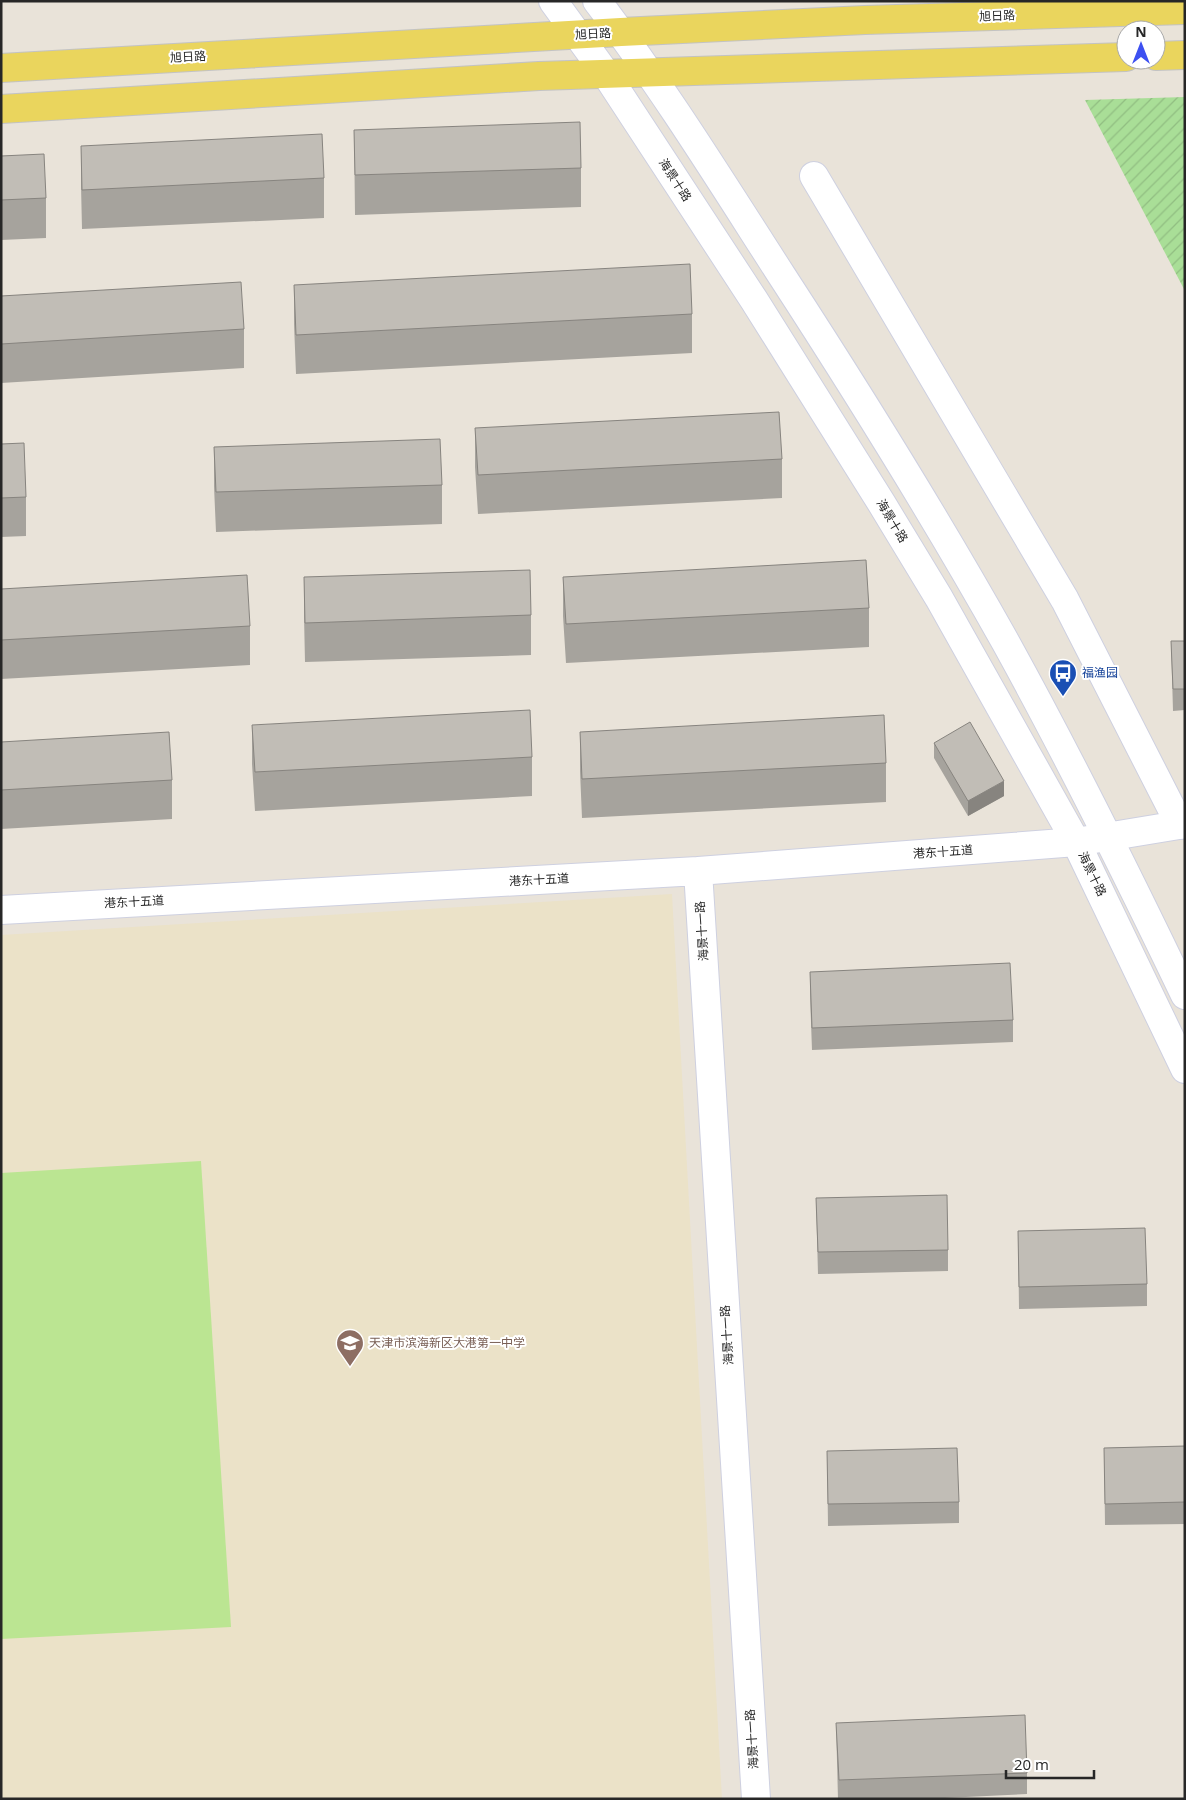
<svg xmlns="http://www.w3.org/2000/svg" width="1186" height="1800" viewBox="0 0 1186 1800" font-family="'Open Sans','Noto Sans SC',sans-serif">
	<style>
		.education { fill: #ebe2c8 }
		.garden { fill: url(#garden-furrows) }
		.pitch { fill: #bbe592 }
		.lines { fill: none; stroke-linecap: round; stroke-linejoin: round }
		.minor-casing { stroke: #ced0e0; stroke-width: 30 }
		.major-casing { stroke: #c3c3c3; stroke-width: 30 }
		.minor { stroke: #fff; stroke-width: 28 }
		.major { stroke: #ead55d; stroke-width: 28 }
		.wall { fill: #a6a39d }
		.shaded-wall { fill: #87847f }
		.building { fill: #c1bdb6; stroke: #87847f }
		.labels { text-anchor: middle; stroke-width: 4; stroke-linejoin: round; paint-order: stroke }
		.street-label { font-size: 12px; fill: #272727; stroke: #fff }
		.transit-label { font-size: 12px; fill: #164399; stroke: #fff; text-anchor: start }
		.education-label { font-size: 12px; fill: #785e54; stroke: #fff; text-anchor: start }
	</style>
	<defs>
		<pattern id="garden-furrows" width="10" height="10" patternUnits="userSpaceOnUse" patternTransform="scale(1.25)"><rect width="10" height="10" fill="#a9de97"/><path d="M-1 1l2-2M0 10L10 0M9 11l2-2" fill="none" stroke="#91be82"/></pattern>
	</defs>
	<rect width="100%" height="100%" fill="#e9e3d9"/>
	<!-- education -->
	<path class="education" d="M672 894 722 1799H1V935Z"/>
	<!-- garden -->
	<path class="garden" d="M1185 97V291L1085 100Z"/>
	<!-- pitch -->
	<path class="pitch" d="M201 1161 231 1627 1 1639V1173Z"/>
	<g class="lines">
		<!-- minor casing -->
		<g class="minor-casing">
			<path id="minor" d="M553 1 606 74 754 300 882 504 939 598 1076 842 1185 1069
				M597 1C664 89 722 183 782 276 860 396 936 518 1006 643 1070 759 1128 876 1185 995
				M814 176 1065 600 1180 825
				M698 871 756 1799
				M1 910 698 871 1076 842 1185 824"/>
		</g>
		<!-- major casing -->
		<g class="major-casing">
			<path id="major" d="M1156 56 1185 55
				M1 68 621 32 865 20 1185 10
				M1 109 539 76 1126 57"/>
		</g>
		<!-- minor -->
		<use href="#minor" class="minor"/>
		<!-- major -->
		<use href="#major" class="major"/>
	</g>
	<!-- wall -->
	<path class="wall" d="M354 130 581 168V207L355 215Z
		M81 146 324 178V218L82 229 81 185Z
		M1 156 46 198V238L1 240Z
		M294 285 692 314V353L296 374 294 324Z
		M1 296 244 329V368L1 383Z
		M475 428 782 459V498L478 514 475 467Z
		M1 444 26 497V536L1 537Z
		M214 447 442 485V524L216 532 214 486Z
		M304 577 531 615V655L305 662 304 616Z
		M563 577 869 608V647L566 663 563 616Z
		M1 589 250 626V665L1 679Z
		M1171 641H1185V710L1173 711Z
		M252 725 532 757V796L255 811 252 764Z
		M580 732 886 763V802L582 818 580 771Z
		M1 742 172 780V819L1 829Z
		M934 743 1004 796 968 816 934 758Z
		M810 972 1013 1020V1042L812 1050 810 994Z
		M816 1198 948 1250V1271L818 1274Z
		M1018 1231 1147 1284V1306L1019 1309Z
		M1185 1446V1524L1105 1525 1104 1448Z
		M827 1451 959 1502V1523L828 1526Z
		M836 1723 1027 1773V1794L924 1799H838Z"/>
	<!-- shaded-wall -->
	<path class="shaded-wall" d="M1004 781V796L968 816V801Z"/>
	<!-- building -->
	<path class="building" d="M580 122 581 168 355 175 354 130Z
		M322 134 324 178 82 190 81 146Z
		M44 154 46 198 1 200V156Z
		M690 264 692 314 296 335 294 285Z
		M241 282 244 329 1 344V296Z
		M779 412 782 459 478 475 475 428Z
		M440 439 442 485 216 492 214 447Z
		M24 443 26 497 1 498V444Z
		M866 560 869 608 566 624 563 577Z
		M530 570 531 615 305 623 304 577Z
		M247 575 250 626 1 640V589Z
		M1171 641H1185V689H1173Z
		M530 710 532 757 255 772 252 725Z
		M884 715 886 763 582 779 580 732Z
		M970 722 1004 781 968 801 934 743Z
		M169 732 172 780 1 790V742Z
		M1010 963 1013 1020 812 1028 810 972Z
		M947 1195 948 1250 818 1252 816 1198Z
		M1145 1228 1147 1284 1019 1287 1018 1231Z
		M1185 1446V1502L1105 1504 1104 1448Z
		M957 1448 959 1502 828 1504 827 1451Z
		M1025 1715 1027 1773 839 1780 836 1723Z"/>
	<!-- icons -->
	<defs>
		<g id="bus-pin" transform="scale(1.4375)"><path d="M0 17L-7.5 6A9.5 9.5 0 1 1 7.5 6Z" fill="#1a4fb4" stroke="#fff"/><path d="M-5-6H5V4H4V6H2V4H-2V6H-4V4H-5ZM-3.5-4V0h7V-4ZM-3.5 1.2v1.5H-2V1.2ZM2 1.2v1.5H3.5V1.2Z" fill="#fff"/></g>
		<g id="school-pin" transform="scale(1.4375)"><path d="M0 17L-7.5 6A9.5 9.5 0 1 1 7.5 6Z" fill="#8d6e63" stroke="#fff"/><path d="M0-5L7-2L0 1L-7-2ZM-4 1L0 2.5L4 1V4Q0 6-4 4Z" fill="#fff"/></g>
	</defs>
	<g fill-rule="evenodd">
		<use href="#bus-pin" x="1063" y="673"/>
		<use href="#school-pin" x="350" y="1343"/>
	</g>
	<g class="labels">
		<!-- street labels -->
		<g class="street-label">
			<text transform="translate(997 16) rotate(-2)" y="4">旭日路</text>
			<text transform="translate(593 34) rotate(-3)" y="4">旭日路</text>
			<text transform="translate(188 57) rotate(-3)" y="4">旭日路</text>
			<text transform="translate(675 180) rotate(57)" y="4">海景十路</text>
			<text transform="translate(892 521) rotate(59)" y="4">海景十路</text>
			<text transform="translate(943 852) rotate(-4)" y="4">港东十五道</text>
			<text transform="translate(1092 874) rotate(64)" y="4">海景十路</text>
			<text transform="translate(539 880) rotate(-3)" y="4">港东十五道</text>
			<text transform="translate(134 902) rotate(-3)" y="4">港东十五道</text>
			<text transform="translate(702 931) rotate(-94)" y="4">海景十一路</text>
			<text transform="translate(727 1335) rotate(-94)" y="4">海景十一路</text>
			<text transform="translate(752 1739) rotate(-94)" y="4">海景十一路</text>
		</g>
		<!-- transit labels -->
		<g class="transit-label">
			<text x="1082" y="677">福渔园</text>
		</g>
		<!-- education labels -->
		<g class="education-label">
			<text x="369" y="1347">天津市滨海新区大港第一中学</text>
		</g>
	</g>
	<!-- border -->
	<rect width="1186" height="1800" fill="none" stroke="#272727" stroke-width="5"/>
	<!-- north arrow -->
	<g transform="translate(1141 45)"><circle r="24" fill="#ffffff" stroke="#a9a9a9"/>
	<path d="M0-4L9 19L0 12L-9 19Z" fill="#3d50f1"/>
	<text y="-8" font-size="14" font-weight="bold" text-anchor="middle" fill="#272727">N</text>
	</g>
	<!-- scale -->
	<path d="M1006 1770v8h88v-8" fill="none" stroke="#272727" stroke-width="2.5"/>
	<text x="1014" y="1770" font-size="15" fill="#272727" stroke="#ffffff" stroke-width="4" paint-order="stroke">20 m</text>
</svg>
